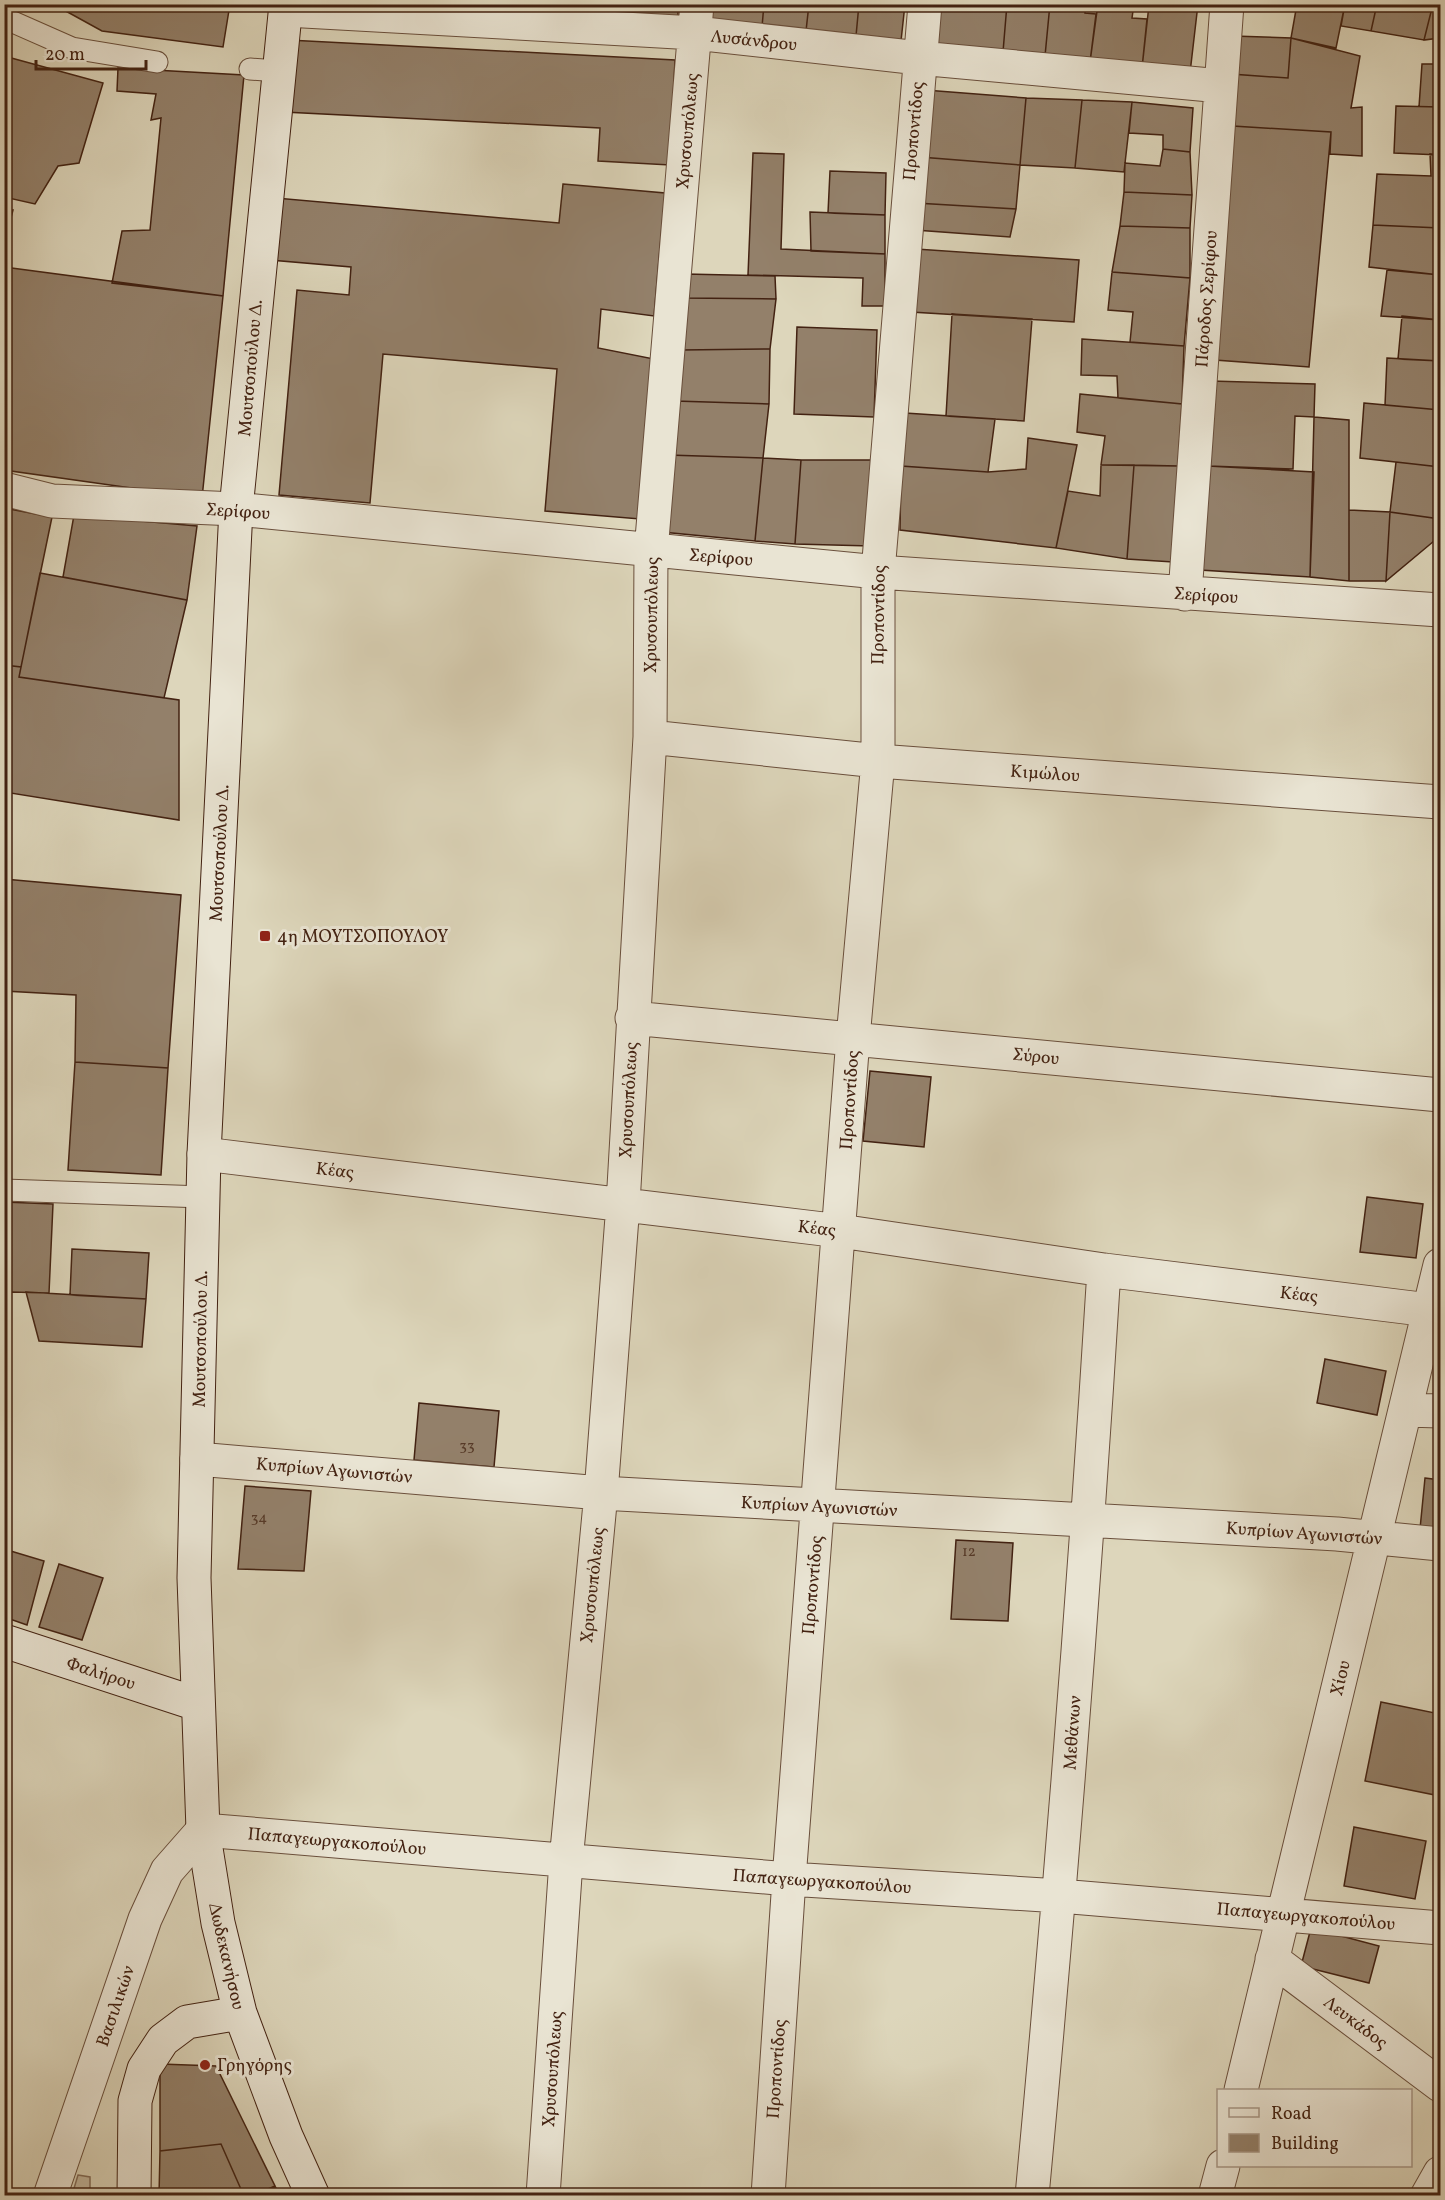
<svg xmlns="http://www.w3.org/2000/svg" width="1445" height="2200" viewBox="0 0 1445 2200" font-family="Vollkorn,serif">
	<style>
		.green { fill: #c3b79e; stroke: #836c58; stroke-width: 1.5 }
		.building { fill: #93806a; stroke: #432212; stroke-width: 1.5 }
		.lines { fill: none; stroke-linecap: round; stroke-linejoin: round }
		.lane-casing { stroke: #6a4f3c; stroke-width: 23 }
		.street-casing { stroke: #6a4f3c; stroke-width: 35 }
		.secondary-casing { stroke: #432212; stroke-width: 35 }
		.lane { stroke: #e9e4d3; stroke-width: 21 }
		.street { stroke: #e9e4d3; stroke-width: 33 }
		.secondary { stroke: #e9e4d3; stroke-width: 33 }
		.poi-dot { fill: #8f2418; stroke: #e9e4d3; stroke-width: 2 }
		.labels { text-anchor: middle; stroke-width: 6; stroke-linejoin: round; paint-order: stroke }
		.number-label { font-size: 15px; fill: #573a28 }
		.street-label { font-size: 18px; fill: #432212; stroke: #e9e4d3 }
		.poi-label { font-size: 18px; fill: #432212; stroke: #e9e4d3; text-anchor: start }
	</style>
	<rect width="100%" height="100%" fill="#ddd6bb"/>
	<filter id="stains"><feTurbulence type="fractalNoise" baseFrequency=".00333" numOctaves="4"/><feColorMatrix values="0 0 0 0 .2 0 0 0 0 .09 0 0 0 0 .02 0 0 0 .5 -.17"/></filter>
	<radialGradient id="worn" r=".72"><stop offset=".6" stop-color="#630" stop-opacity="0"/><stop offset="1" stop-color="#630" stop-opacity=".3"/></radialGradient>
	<!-- green -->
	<path class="green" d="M78 2175 90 2177V2195H72Z"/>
	<!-- building -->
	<path class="building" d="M53 4H230L223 47 102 31Z
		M500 4H575V9Z
		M575 4H678V17L575 9Z
		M710 4H764L762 27 709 29Z
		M764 4H809L806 31 762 27Z
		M809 4H859L856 36 806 31Z
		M859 4H905L901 41 856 36Z
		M939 4H1007L1003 52 937 46Z
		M1007 4H1050L1045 56 1003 52Z
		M1050 4H1086L1085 13 1096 14 1090 62 1045 56Z
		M1098 4H1134L1132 18 1147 19 1142 68 1090 62Z
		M1169 4H1198L1190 73 1142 68 1149 5 1168 7Z
		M1297 4H1345L1336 48 1291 38Z
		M1345 4H1377L1371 31 1341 26Z
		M1377 4H1433L1424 40 1371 31Z
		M1433 4H1440V54L1435 53 1440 38 1424 40Z
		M1233 36 1291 38 1288 78 1231 74Z
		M1291 38 1360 56 1351 108 1362 107V156L1330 154 1331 132 1233 126 1231 74 1288 78Z
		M288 40 675 60 670 165 598 161 600 128 284 112Z
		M4 56 103 83 79 163 58 166 35 204 4 197Z
		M1422 64H1440V107H1419Z
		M118 68 244 75 223 296 112 283 122 231 150 230 161 118 151 120 156 94 117 91Z
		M925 90 1026 98 1020 165 920 157Z
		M1026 98 1082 100 1075 168 1020 165Z
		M1082 100 1132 102 1124 172 1075 168Z
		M1132 102 1193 108 1190 152 1163 149V135L1129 133Z
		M1396 106 1440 107V155L1394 153Z
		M1233 126 1331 132 1309 367 1215 360Z
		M1163 149 1190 152 1192 195 1124 192 1125 163 1160 166Z
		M753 153 784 154 781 249 885 254V306H862L863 278 748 275Z
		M1430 154 1440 155V228L1373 225 1377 174 1431 176Z
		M920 157 1020 165 1016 209 916 203Z
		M830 171 886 173 885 215 828 213Z
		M563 184 665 193 654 316 601 309 598 348 654 359 640 519 545 511 557 369 383 354 370 503 279 495 297 290 349 295 351 267 270 260 276 198 559 223Z
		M1124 192 1192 195 1190 228 1120 226Z
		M916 203 1016 209 1010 237 915 230Z
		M4 210H13L4 245Z
		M810 212 885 215V254L811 251Z
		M1373 225 1440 228V275L1369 267Z
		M1120 226 1190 228V278L1112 272Z
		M916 249 1079 260 1074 322 911 312Z
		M4 267 223 296 202 498 4 470Z
		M1387 270 1440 275V320L1381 316Z
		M1112 272 1190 278 1184 346 1130 342 1133 312 1108 310Z
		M685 274 775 276 776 299 683 298Z
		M683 298 776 299 770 349 681 350Z
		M952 314 1032 319 1024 421 946 416Z
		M1402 316 1440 320V361L1398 359Z
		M797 327 877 330 874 417 794 414Z
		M1082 339 1184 346 1182 404 1118 398 1117 376 1081 375Z
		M770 349 769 404 675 401 681 350Z
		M1387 358 1440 361V410L1385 405Z
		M1211 381 1315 384 1314 417 1295 416 1293 469 1208 466Z
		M1080 394 1182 404 1178 466 1101 465 1105 436 1077 432Z
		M675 401 769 404 763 458 668 455Z
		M1364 403 1440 410V467L1360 458Z
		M905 413 995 419 988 472 901 466Z
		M1314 417 1349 420V581L1310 577Z
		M1028 438 1077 445 1056 548 900 530 901 466 988 472 1026 469Z
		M668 455 763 458 755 541 662 532Z
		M763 458 801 460 795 544 755 541Z
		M801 460H875L871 546 795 544Z
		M1396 462 1440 467V519L1390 512Z
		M1101 465H1134L1127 559 1056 548 1068 491 1100 496Z
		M1134 465 1178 466 1173 562 1127 559Z
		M1208 466 1314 472 1310 577 1200 570Z
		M4 508 52 517 21 667 4 665Z
		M1349 510 1390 512 1386 581H1349Z
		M1390 512 1440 519V536L1386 581Z
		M74 515 197 526 187 600 63 577Z
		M40 573 187 600 164 698 19 677Z
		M4 665 21 667 19 677 179 700V820L11 793 4 845Z
		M4 879 181 895 168 1068 75 1062 76 995 4 991Z
		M75 1062 168 1068 161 1175 68 1170Z
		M870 1071 931 1077 924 1147 863 1141Z
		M1367 1197 1423 1204 1416 1258 1360 1252Z
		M4 1202 53 1204 49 1293 11 1292 8 1335 4 1334Z
		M72 1249 149 1253 146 1299 70 1295Z
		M26 1292 146 1299 142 1347 39 1341Z
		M1325 1359 1386 1371 1377 1415 1317 1403Z
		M419 1403 499 1411 494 1467 414 1460Z
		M1425 1478 1440 1480V1531L1420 1529Z
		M245 1486 311 1491 304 1571 238 1569Z
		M956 1540 1013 1543 1008 1621 951 1619Z
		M4 1549 44 1561 27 1625 4 1617Z
		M59 1564 103 1578 82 1640 39 1627Z
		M1381 1702 1440 1714V1796L1365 1781Z
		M1354 1827 1426 1841 1415 1899 1344 1886Z
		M1311 1928 1379 1946 1369 1983 1301 1966Z
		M160 2064 216 2066 275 2186 252 2196H244L221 2144 160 2151Z
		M221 2144 244 2196H159L160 2151Z
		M275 2186 280 2196H252Z"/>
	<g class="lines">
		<!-- lane casing -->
		<g class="lane-casing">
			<path id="lane" d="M4 18 72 48 157 62
				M250 69 278 71
				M4 1190 203 1197"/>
		</g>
		<!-- street casing -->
		<g class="street-casing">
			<path id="street" d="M286 10 695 33 919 58 1221 86
				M4 489 52 501 236 509 878 572 1440 610
				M1185 594 1227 4
				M650 737 878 761 1440 802
				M632 1018 1440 1095
				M204 1154 840 1231 1104 1270 1429 1310
				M1405 1410 1440 1411
				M197 1459 601 1493 1337 1534 1440 1544
				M1272 1959 1440 2085
				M1241 2090 1440 1265
				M50 2196 145 1919 167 1871 203 1830 789 1879 1060 1896 1440 1928
				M543 2196 566 1861 601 1493 623 1204 650 737 651 551 697 4
				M768 2196 789 1879 853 1038 878 761V572L925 4
				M1032 2196C1061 1887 1085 1579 1104 1270
				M1215 2196 1223 2166
				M1427 2196 1440 2173"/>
		</g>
		<!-- secondary casing -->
		<g class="secondary-casing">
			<path id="secondary" d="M286 4 236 509 204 1154 194 1578 203 1830 218 1923 240 2013 286 2136 313 2196
				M4 1641 197 1704
				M134 2196 135 2101 144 2069 163 2040 187 2022 240 2013"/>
		</g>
		<!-- lane -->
		<use href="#lane" class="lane"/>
		<!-- street -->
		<use href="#street" class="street"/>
		<!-- secondary -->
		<use href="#secondary" class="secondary"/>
	</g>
	<!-- markers -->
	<g class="poi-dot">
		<rect x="259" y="930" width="12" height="12" rx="3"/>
		<circle cx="205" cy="2065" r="6"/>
	</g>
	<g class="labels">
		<!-- number labels -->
		<g class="number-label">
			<text x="467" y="1450">33</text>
			<text x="259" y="1522">34</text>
			<text x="969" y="1556">12</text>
		</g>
		<!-- street labels -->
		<g class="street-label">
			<text transform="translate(754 40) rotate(6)" y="6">Λυσάνδρου</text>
			<text transform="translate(687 131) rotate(-85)" y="6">Χρυσουπόλεως</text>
			<text transform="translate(913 131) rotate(-85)" y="6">Προποντίδος</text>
			<text transform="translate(1206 299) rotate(-86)" y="6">Πάροδος Σερίφου</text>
			<text transform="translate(250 368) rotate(-85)" y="6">Μουτσοπούλου Δ.</text>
			<text transform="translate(238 511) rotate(4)" y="6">Σερίφου</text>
			<text transform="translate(721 557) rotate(5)" y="6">Σερίφου</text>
			<text transform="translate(1206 595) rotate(4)" y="6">Σερίφου</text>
			<text transform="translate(651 615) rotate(-89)" y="6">Χρυσουπόλεως</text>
			<text transform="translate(878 615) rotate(-89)" y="6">Προποντίδος</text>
			<text transform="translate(1045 773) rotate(4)" y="6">Κιμώλου</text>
			<text transform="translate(219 853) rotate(-87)" y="6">Μουτσοπούλου Δ.</text>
			<text transform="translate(1036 1056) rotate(6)" y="6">Σύρου</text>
			<text transform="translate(628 1100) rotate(-87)" y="6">Χρυσουπόλεως</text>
			<text transform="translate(849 1100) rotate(-86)" y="6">Προποντίδος</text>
			<text transform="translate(335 1170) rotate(7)" y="6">Κέας</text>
			<text transform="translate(817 1228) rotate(7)" y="6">Κέας</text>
			<text transform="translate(1299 1294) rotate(7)" y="6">Κέας</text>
			<text transform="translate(200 1339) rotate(-89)" y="6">Μουτσοπούλου Δ.</text>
			<text transform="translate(334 1470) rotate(5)" y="6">Κυπρίων Αγωνιστών</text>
			<text transform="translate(819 1506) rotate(3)" y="6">Κυπρίων Αγωνιστών</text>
			<text transform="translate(1304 1533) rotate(4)" y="6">Κυπρίων Αγωνιστών</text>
			<text transform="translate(592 1585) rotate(-84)" y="6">Χρυσουπόλεως</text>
			<text transform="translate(812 1585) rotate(-85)" y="6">Προποντίδος</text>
			<text transform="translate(101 1673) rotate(18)" y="6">Φαλήρου</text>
			<text transform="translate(1340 1678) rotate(-76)" y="6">Χίου</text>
			<text transform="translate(1072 1733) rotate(-86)" y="6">Μεθάνων</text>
			<text transform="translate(337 1841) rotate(5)" y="6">Παπαγεωργακοπούλου</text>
			<text transform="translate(822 1881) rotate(4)" y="6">Παπαγεωργακοπούλου</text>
			<text transform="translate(1306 1916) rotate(5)" y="6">Παπαγεωργακοπούλου</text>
			<text transform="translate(227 1956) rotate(77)" y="6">Δωδεκανήσου</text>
			<text transform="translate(115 2006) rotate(-71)" y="6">Βασιλικών</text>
			<text transform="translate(1356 2022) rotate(37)" y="6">Λευκάδος</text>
			<text transform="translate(552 2069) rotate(-86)" y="6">Χρυσουπόλεως</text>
			<text transform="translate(776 2069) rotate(-86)" y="6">Προποντίδος</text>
		</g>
		<!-- poi labels -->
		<g class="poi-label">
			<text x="277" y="942">4η ΜΟΥΤΣΟΠΟΥΛΟΥ</text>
			<text x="217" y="2071">Γρηγόρης</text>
		</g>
	</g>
	<!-- margin -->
	<rect width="1445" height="2200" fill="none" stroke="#ddd6bb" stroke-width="24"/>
	<rect x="6" y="6" width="1433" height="2188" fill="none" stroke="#432212" stroke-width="3"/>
	<rect x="12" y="12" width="1421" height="2176" fill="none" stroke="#432212" stroke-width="1.5"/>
	<!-- legend -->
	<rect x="1217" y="2089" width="195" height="78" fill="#e9e4d3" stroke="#a79686" stroke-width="1.5"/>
	<rect x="1229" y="2108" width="30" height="9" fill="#e9e4d3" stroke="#a79686" stroke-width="1.5"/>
	<text x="1271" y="2119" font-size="18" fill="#432212">Road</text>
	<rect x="1229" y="2134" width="30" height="18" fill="#93806a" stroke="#a79686" stroke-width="1.5"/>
	<text x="1271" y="2149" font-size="18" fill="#432212">Building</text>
	<!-- scale -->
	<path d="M36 60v9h110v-9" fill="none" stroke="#432212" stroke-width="3"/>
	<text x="45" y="60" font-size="18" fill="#432212" stroke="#e9e4d3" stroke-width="4.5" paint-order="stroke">20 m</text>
	<rect width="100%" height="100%" filter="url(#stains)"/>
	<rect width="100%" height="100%" fill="url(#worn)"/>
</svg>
